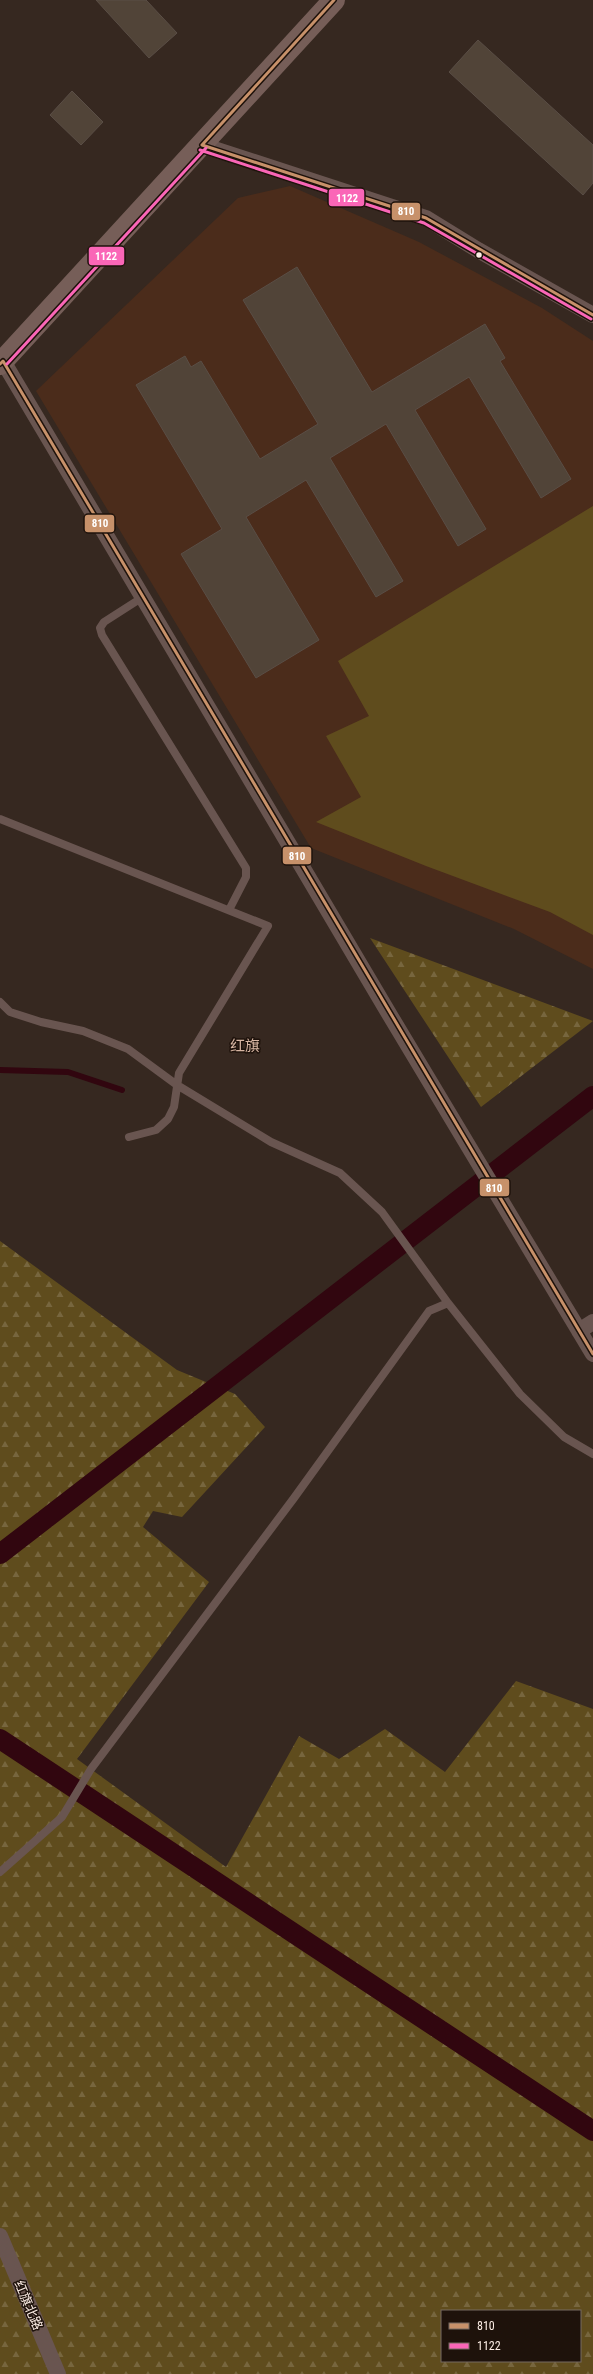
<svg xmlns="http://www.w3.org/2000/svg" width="593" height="2374" viewBox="0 0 593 2374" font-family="'Roboto Condensed','Noto Sans SC',sans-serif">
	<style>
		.built { fill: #4b2c1b }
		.forest { fill: url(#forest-firs); fill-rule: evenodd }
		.green { fill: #5f4c1d }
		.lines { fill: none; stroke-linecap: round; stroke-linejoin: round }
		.stream { stroke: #31060f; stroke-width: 6 }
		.canal { stroke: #31060f; stroke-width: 20 }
		.building { fill: #514438; stroke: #5a4e46 }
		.service { stroke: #695550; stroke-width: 8 }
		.minor { stroke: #695550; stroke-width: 16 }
		.secondary { stroke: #765e58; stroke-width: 22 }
		.bus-1-casing { stroke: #1e120b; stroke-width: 6 }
		.bus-2-casing { stroke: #1e120b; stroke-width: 6 }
		.bus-1 { stroke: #c7916a; stroke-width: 3 }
		.bus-2 { stroke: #fa66b7; stroke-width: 3 }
		.bus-dot { fill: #fdeee6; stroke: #1e120b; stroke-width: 1.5 }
		.labels { text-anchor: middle; stroke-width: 3; stroke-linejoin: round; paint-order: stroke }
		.street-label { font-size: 13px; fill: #fdeee6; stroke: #1e120b }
		.quarter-label { font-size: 15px; fill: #d8b6a3; stroke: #1e120b }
		.line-badge { stroke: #1e120b; stroke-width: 1.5 }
		.badge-label { font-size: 11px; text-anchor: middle; font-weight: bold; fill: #fff }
	</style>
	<defs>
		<pattern id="forest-firs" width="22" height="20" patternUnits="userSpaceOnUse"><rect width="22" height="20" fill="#5f4c1d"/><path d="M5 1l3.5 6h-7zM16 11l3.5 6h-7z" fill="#77663e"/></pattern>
	</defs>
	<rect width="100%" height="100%" fill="#362820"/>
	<!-- built -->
	<path class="built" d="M290 186 419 242 542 308 593 341V969L514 929 311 848 36 391 238 198Z"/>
	<!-- forest -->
	<path class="forest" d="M370 938 593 1021 481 1107Z
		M0 1241 177 1370 235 1394 265 1427 182 1517 153 1511 143 1527 209 1582 77 1759 226 1867 299 1736 339 1759 385 1729 445 1772 516 1681 593 1709V2374H0ZM442 2311H580V2361H442Z"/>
	<!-- green -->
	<path class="green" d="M593 506V935L550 912 426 866 316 822 361 797 326 736 369 716 338 661Z"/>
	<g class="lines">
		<!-- stream -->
		<path class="stream" d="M0 1070 68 1072 122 1090"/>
		<!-- canal -->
		<path class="canal" d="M0 1554 593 1096
			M0 1739 593 2131"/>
	</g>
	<!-- building -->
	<path class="building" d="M96 0H146L177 33 149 58Z
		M478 40 593 145V183L583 195 449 72Z
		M72 91 103 122 81 145 50 115Z
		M297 267 372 392 485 324 505 358 500 361 571 479 541 498 469 377 415 410 486 529 458 546 386 424 330 458 403 581 376 597 306 480 246 517 319 640 256 678 181 554 222 529 136 385 185 356 191 367 201 361 260 459 318 424 243 300Z"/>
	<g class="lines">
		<!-- service -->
		<path class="service" d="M143 597 104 622 100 628 102 635 246 868V877L229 910
			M0 819 268 926 179 1073 174 1107 168 1119 156 1130 129 1137
			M0 1002 10 1012 41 1022 83 1031 128 1049 177 1085 271 1142 340 1173 382 1212 448 1303 520 1394 564 1437 593 1454
			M0 1872 62 1817 91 1769 294 1498 429 1311 448 1303"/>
		<!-- minor -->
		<path class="minor" d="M202 145 426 218 478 250 593 315
			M0 356 391 1017 593 1354
			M579 1331 593 1322
			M0 2236 58 2374"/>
		<!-- secondary -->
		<path class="secondary" d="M0 364 334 0"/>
		<!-- bus-1 casing -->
		<g class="bus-1-casing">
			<path id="bus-1" d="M202 145 426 218 593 315
				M202 145 334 0
				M0 364 3 361 593 1354"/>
		</g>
		<!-- bus-2 casing -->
		<g class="bus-2-casing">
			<path id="bus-2" d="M200 150 424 223 591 319
				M7 364 206 148"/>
		</g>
		<!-- bus-1 -->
		<use href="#bus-1" class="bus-1"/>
		<!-- bus-2 -->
		<use href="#bus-2" class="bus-2"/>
	</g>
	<!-- markers -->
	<circle class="bus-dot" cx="479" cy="255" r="3.5"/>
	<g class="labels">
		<!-- street labels -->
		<g class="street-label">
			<text transform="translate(29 2305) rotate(67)" y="5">红旗北路</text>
		</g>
		<!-- quarter labels -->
		<g class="quarter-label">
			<text x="245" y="1051">红旗</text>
		</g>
	</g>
	<g class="line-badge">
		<rect x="328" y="188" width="37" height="19" rx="4" fill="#fa66b7"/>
		<rect x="391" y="202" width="30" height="19" rx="4" fill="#c7916a"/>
		<rect x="88" y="246" width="37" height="20" rx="4" fill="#fa66b7"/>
		<rect x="84" y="514" width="31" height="19" rx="4" fill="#c7916a"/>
		<rect x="282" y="846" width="30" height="19" rx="4" fill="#c7916a"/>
		<rect x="479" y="1178" width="31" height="19" rx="4" fill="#c7916a"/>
	</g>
	<g class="badge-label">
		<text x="347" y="202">1122</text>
		<text x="406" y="215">810</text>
		<text x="106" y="260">1122</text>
		<text x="100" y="527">810</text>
		<text x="297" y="860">810</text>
		<text x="494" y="1192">810</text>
	</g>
	<!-- legend -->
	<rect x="441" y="2310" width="140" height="52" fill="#1e120b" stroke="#776a63"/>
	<rect x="449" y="2323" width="20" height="6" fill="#c7916a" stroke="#776a63"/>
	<text x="477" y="2330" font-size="12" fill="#fdeee6">810</text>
	<rect x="449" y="2343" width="20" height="6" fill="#fa66b7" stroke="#776a63"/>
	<text x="477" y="2350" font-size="12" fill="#fdeee6">1122</text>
</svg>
